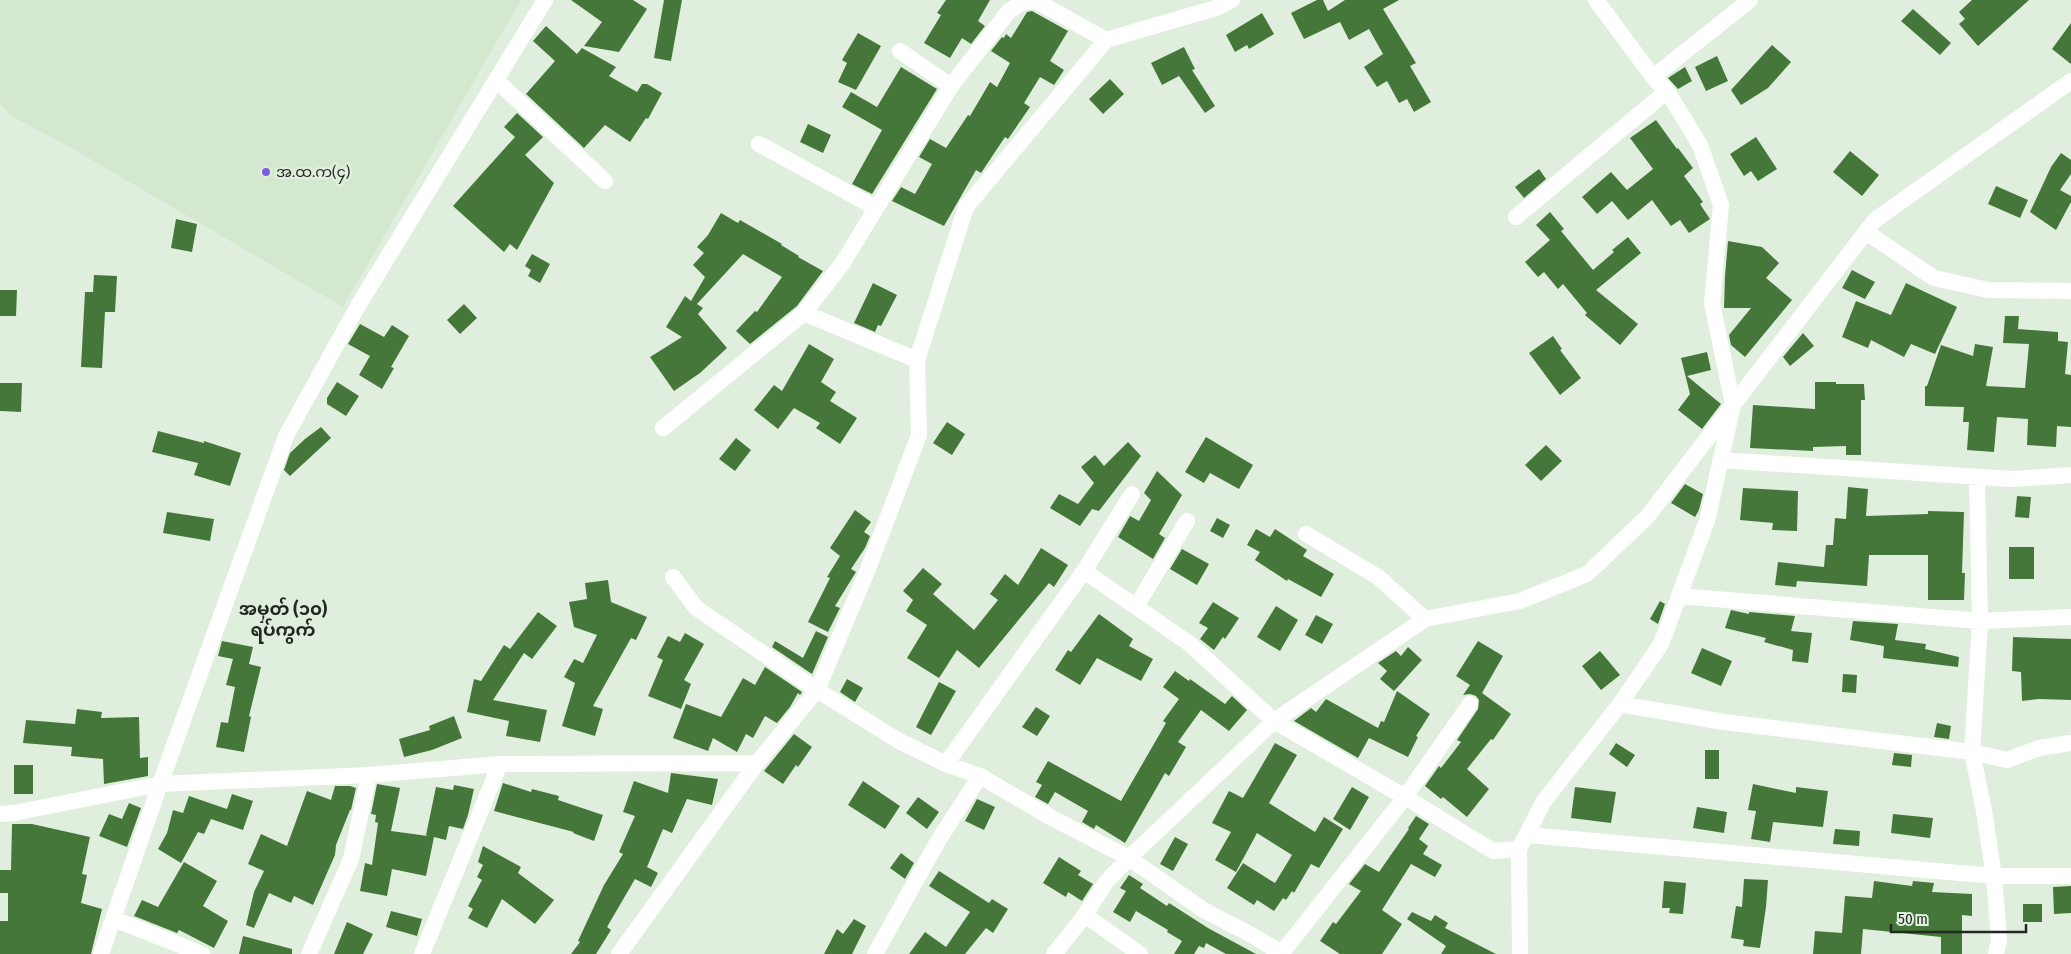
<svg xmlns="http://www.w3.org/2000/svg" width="2071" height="954" viewBox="0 0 2071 954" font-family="'Fira Sans Condensed','Noto Sans Myanmar',sans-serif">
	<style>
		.built { fill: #d3e8cf }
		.building { fill: #447739 }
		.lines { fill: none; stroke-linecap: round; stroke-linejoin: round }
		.minor { stroke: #fff; stroke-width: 16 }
		.poi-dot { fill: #7b5fda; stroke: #e0efdd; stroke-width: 2 }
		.labels { text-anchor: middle; stroke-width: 5; stroke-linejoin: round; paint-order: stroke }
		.poi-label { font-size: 15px; fill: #232922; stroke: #e0efdd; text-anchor: start }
		.quarter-label { font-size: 18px; font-weight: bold; fill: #232922; stroke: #e0efdd }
	</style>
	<rect width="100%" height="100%" fill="#e0efdd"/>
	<!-- built -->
	<path class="built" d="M0 0H521L343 307 68 146 13 117 0 105Z"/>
	<!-- building -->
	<path class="building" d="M571 0H633L647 9 619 52 584 46 602 22Z
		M664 0H682L671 61 654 58Z
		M946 0H990L978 21 985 26 971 44 962 38 950 58 924 43 941 15 937 13Z
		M1317 0H1323L1328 11 1345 0H1399L1383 9 1416 63 1410 66 1431 102 1414 112 1407 99 1399 103 1387 81 1377 87 1364 67 1383 54 1369 29 1349 40 1340 22 1304 39 1291 13Z
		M1972 0H2029L1978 46 1959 24 1965 19 1959 12Z
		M1913 9 1951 43 1940 55 1901 21Z
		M1032 11 1068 31 1050 61 1064 70 1054 85 1040 77 1024 103 1030 107 1008 139 1005 137 981 173 976 170 944 226 892 201 901 187 915 194 932 164 919 157 930 139 946 148 968 115 970 116 990 82 997 87 1010 63 991 51 1002 37 1004 38 1006 34 1011 38 1027 12Z
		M1262 13 1274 34 1249 49 1247 45 1235 52 1226 35Z
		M2071 23V64L2052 49Z
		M546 26 577 54 582 48 616 67 609 76 637 92 642 84H647L662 93 648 119 646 118 630 142 605 125 584 148 526 94 555 61 533 41Z
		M858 33 881 46 856 90 838 82 847 63 842 60Z
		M1772 45 1791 62 1768 88 1741 105 1731 90Z
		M1184 47 1195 69 1192 70 1215 106 1205 113 1179 76 1162 85 1151 63Z
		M1717 56 1728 81 1706 91 1695 67Z
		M901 67 937 89 872 194 852 184 882 130 842 107 851 92 877 107Z
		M1685 67 1692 81 1678 89 1668 78Z
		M1110 79 1124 94 1103 114 1089 99Z
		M517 113 543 137 525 155 554 183 517 250 510 244 504 252 453 206 515 137 504 127Z
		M1656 120 1677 149 1678 148 1693 168 1684 176 1703 202 1700 204 1710 219 1689 233 1680 220 1671 226 1652 200 1628 220 1612 201 1597 214 1582 197 1611 172 1627 190 1653 169 1630 138Z
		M808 124 831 135 823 153 800 142Z
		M1756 137 1777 169 1758 181 1751 171 1744 176 1730 154Z
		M1850 151 1879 175 1862 196 1833 172Z
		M2061 153 2071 160V174L2060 190 2071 196V202L2056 230 2030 212 2051 167Z
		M1539 169 1546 179 1524 198 1515 187Z
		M1996 186 2028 200 2020 218 1988 204Z
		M1550 212 1564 229 1561 231 1593 270 1614 252 1612 250 1628 237 1641 253 1596 290 1638 324 1620 345 1585 315 1587 313 1563 284 1558 289 1544 272 1538 277 1525 262 1550 240 1536 225Z
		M721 213 738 223 740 220 782 244 781 245 799 256 798 257 823 271 797 306 750 344 736 331 755 311 757 312 782 277 743 254 697 304 703 308 698 314 727 348 700 373 674 391 650 357 682 337 666 327 685 296 691 301 705 277 693 265 704 253 697 247 708 235Z
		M176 219 197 224 192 252 171 248Z
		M1728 241 1762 247 1779 263 1766 278 1792 300 1745 357 1731 345 1729 335 1751 308H1724L1725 276Z
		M532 254 550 264 540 283 528 276 531 270 525 266Z
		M1852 270 1875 282 1865 299 1842 288Z
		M94 275 117 276 115 312H105L102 368 81 367 85 292H93Z
		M873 283 897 295 881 326 878 325 875 332 854 323Z
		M1906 283 1957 307 1935 354 1911 344 1904 357 1871 340 1868 348 1842 337 1856 301 1891 315Z
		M0 290H17L16 316H0Z
		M464 304 477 318 460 334 447 320Z
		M2005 316H2019L2018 329 2058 332V341L2068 342 2065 374 2071 375V427L2057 426 2056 447 2027 445 2028 419 1997 417 1994 452 1967 450 1969 422H1963L1964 407 1925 406V386H1927L1941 345 1973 356 1975 344 1993 347 1986 386 2025 388 2029 344 2003 343Z
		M360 324 384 337 392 325 409 336 391 367 394 368 382 389 359 375 370 356 348 344Z
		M1803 333 1814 346 1790 366 1783 357Z
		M1553 336 1562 349 1560 350 1581 378 1560 395 1529 353Z
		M809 344 834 359 821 382 836 392 830 401 857 418 840 444 816 428 820 423 794 408 778 429 754 410 774 385 782 391Z
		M1707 352 1711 370 1687 376 1721 404 1702 429 1678 410 1690 394 1681 358Z
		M337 382 359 396 346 416 327 404V398Z
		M1815 382H1836V384H1864L1865 400H1861V455H1846V446L1813 447V451L1750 448 1753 405 1815 409Z
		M0 383H22L21 412 0 411Z
		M947 422 965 434 952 455 933 443Z
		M321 427 331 438 290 476 284 470 290 453 305 439Z
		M158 431 204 443V441L241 453 230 486 194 475 198 463 152 452Z
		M1206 437 1253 465 1239 489 1210 473 1204 483 1185 472Z
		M736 438 751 450 735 471 719 459Z
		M1128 442 1141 456 1099 511 1092 509 1080 526 1050 508 1059 494 1078 504 1094 483 1081 467 1095 455 1104 466Z
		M1546 445 1562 461 1541 481 1525 465Z
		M1157 471 1182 495 1159 534 1165 538 1153 559 1118 537 1130 516 1139 521 1151 500 1144 493Z
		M1685 484 1703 494 1699 510 1695 517 1671 503Z
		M1848 487 1868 489 1866 516 1928 514V511L1964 512 1962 573H1965L1964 600H1928V555H1869L1867 586 1797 581 1796 587 1775 585 1778 562 1824 567 1826 545H1833L1835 518 1846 519Z
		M1743 488 1798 491 1797 531 1772 530 1773 523 1740 520Z
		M2017 496 2031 497 2029 518 2015 517Z
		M855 510 871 522 864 532 870 536 865 548 851 569 856 572 835 606 840 608 828 632 808 622 830 578 827 577 840 556 830 548Z
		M167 512 214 519 210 541 163 533Z
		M1217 518 1230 525 1223 538 1210 531Z
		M1256 529 1270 537 1275 529 1307 550 1303 556 1334 574 1321 597 1288 579 1287 581 1255 560 1260 552 1247 545Z
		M2009 547H2034V579H2009Z
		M1041 548 1068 565 1054 587 1049 583 979 668 957 650 939 678 907 658 927 625 906 611 913 600 903 591 923 568 942 584 933 594 974 630 998 600 990 594 1005 574 1018 585Z
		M1182 549 1209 564 1197 585 1170 569Z
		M608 580 611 602 647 617 636 640 631 638 593 706 603 709 595 736 562 726 575 683 564 677 574 659 583 663 597 635 574 627 569 602 587 599 585 583Z
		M1660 601 1665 604 1658 624 1650 619Z
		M1213 602 1239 618 1225 639 1223 637 1214 650 1200 639 1208 628 1199 623Z
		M1276 606 1298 620 1280 651 1257 637Z
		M1731 610 1749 614V612L1795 616 1791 631 1812 633 1808 663 1792 661 1793 650 1764 642 1766 638 1725 628Z
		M538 612 557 626 532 659 524 653 493 700 547 710 540 742 506 736 509 721 467 712 474 679 481 681 504 645 510 649Z
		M1099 614 1133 639 1129 646 1153 659 1141 681 1097 658 1080 685 1055 670 1068 650 1071 652Z
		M1316 615 1333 624 1322 644 1305 635Z
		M1853 621 1898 624 1895 640 1926 644 1925 649 1959 657 1958 667 1883 658 1884 646 1850 640Z
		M816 631 828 637 812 674 772 647 775 641 803 658Z
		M685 633 704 644 684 680 691 684 681 709 648 696 663 660 657 657 668 636 680 642Z
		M2013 637 2071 639V700L2039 699 2022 701 2021 672 2012 671Z
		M222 641 253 647 249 664 261 667 249 716 251 717 244 752 216 747 221 722 228 723 235 687 226 685 233 659 218 656Z
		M1478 641 1503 656 1482 693 1511 714 1493 740 1491 739 1467 769 1489 789 1467 817 1443 797 1441 799 1425 786 1439 766 1441 768 1461 742 1457 740 1478 709 1479 700 1476 696 1470 694 1463 695 1470 685 1456 676Z
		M1408 647 1422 660 1394 691 1380 679 1387 671 1378 663 1396 651 1401 656Z
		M1702 648 1732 661 1721 686 1691 673Z
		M1600 651 1620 675 1601 690 1582 666Z
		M765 667 802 692 800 695 798 693 790 707 777 723 765 716 753 738 746 734 737 752 713 738 708 751 673 738 686 704 721 717 743 678 755 685Z
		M1175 671 1189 681 1190 679 1225 704 1232 696 1247 710 1229 731 1201 710 1178 742 1186 747 1169 776 1165 773 1125 843 1096 825 1094 829 1082 822 1088 811 1055 792 1048 804 1035 797 1042 785 1036 782 1048 761 1121 801 1166 723 1163 721 1179 699 1163 687Z
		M1843 674 1857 675 1856 693 1842 692Z
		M847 679 863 688 855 702 840 692Z
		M939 682 956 691 931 735 916 727Z
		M1397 691 1430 714 1416 736 1418 737 1408 757 1369 738 1358 758 1294 721 1311 708 1316 712 1326 699 1378 728 1381 721 1384 722Z
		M1036 707 1050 716 1037 736 1022 727Z
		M77 709 102 712 101 718 139 717 140 758 148 757V776L104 784 103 759 71 756 72 747 23 743 26 720 75 724Z
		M454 716 462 738 432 750 404 757 399 739 430 730 429 726Z
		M1937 723 1951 726 1949 739 1934 737Z
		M794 734 812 747 798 767 796 765 783 784 764 771Z
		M1275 743 1297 755 1269 803 1315 832 1324 817 1343 829 1319 868 1311 864 1294 893 1292 891 1286 900 1283 898 1274 911 1257 900 1254 905 1227 888 1243 863 1275 883 1292 855 1257 833 1236 872 1215 860 1231 832 1212 823 1229 791 1243 798Z
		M1616 743 1635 755 1627 767 1609 754Z
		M1705 750H1719V779H1705Z
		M1894 753 1912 755 1911 767 1892 765Z
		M14 765H33V794H14Z
		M671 773 718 779 712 805 687 799 672 833 663 829 647 867 658 873 651 887 635 879 607 927 611 930 596 954H571L580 942 578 941 604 885 623 854 619 852 635 816 623 812 634 781 668 793Z
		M863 781 900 806 885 829 848 805Z
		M503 783 531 792 532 789 559 796 558 800 603 815 594 841 573 833 574 832 494 811Z
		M377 784 400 788 391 831 428 836 426 835 436 787 453 790 454 785 474 789 468 815 463 829 449 826 446 840 434 837 426 876 392 869 387 896 360 891 365 863 372 865 378 823 375 822 376 815 371 814Z
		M1753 784 1796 793V787L1828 791 1823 827 1773 822 1770 842 1751 839 1756 811 1748 810Z
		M335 786H350L356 788 351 810H350L336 845 335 855 313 905 294 896 291 903 269 893 254 928 246 925 254 892 264 871 248 864 261 834 287 846 307 791 331 800Z
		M1352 787 1369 797 1350 830 1333 819Z
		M1575 787 1616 792 1611 823 1571 818Z
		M232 794 253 801 243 830 211 819 204 834 198 832 181 863 158 849 167 833 173 810 183 813 189 796 227 809Z
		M918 797 939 812 927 829 906 813Z
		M977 799 995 807 984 830 965 821Z
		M129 803 141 808 127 847 99 836 109 814 122 819Z
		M1697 807 1727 812 1724 833 1693 828Z
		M1893 814 1933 818 1930 838 1891 833Z
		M1416 816 1429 824 1419 839 1428 846 1423 854 1442 865 1435 877 1411 864 1382 910 1402 924 1382 954H1340L1320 941 1333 922 1336 924 1361 891 1349 884 1365 864 1379 872 1409 829 1408 828Z
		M12 824H32L90 837 82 874 87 875 81 903 102 909 91 954H0V921H8V893H0V870H11Z
		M1835 829 1860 831 1859 846 1833 844Z
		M1175 837 1188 844 1173 871 1160 864Z
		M483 846 521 867 518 873 554 900 535 924 502 899 487 928 468 918 473 909 468 906 482 880 477 877 483 865 478 862Z
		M901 853 914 863 905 879 890 868Z
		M1059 857 1081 871 1078 875 1093 884 1082 901 1068 892 1066 897 1043 883Z
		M184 862 217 881 203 906 228 921 214 948 179 930 177 933 134 916 142 900 158 907Z
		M939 871 989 903 992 899 1008 909 993 933 986 928 965 954H909L925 932 946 947 970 912 929 886Z
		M1129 875 1143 884 1140 888 1167 906 1169 903 1208 928 1256 954H1226L1206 943 1204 948 1199 946 1194 954H1174L1182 941 1167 932 1168 930 1136 911 1130 922 1113 912 1126 891 1120 888Z
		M1744 879 1768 880 1766 907 1760 948 1743 946 1744 940 1731 938 1736 906 1742 907Z
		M1664 881 1686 883 1683 914 1669 913 1670 908H1662Z
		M1874 881 1912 886 1913 881 1934 883 1932 892 1972 894V916L1962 915V954H1941V937L1863 929 1861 954H1813L1815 931 1842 933 1845 896 1872 898Z
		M2071 886V913L2054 914 2053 887Z
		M2023 904H2042V922H2023Z
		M391 911 422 919 417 936 386 927Z
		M1412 912 1431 921 1435 915 1448 923 1445 928 1496 954H1441L1446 946 1407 919Z
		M854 919 866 926 852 954H824L837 929 843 934Z
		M347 922 373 934 363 954H334Z
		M243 936 292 949V954H239Z"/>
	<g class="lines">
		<!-- minor -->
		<path class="minor" d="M900 51 951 86
			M1653 77 1750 0
			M496 80 605 181
			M759 144 876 208
			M1516 217 1667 91
			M1866 232 1934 278 1988 290 2071 291
			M804 313 917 360
			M663 428 804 313 842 264 951 86 1009 11 1023 2 1036 1 1106 40
			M1720 460 2012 479 2071 475
			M1977 477 1980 621 1972 752 1984 811 1994 876 1999 939 1996 954
			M1306 534 1378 577 1425 619
			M1084 571 1132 494
			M673 577 696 608 817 690 899 741 946 764 980 776 1052 818 1129 858 1205 911 1248 933 1283 954
			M1679 596 1980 621 2071 617
			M1136 607 1187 521
			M1620 704 1724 722 1972 752 2007 760 2039 748 2071 743
			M946 764 1084 571 1190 644 1274 721 1405 797 1493 851 1519 849
			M0 814 14 813 160 784 369 775 500 764 757 763
			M1527 835 1994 876H2071
			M114 919 202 954
			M101 954 160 784 286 436 359 304 545 0
			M309 954 351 859 369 775
			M422 954 500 764
			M619 954 757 763 817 690 868 569 919 435 917 360 966 207 1106 40 1219 7 1232 0
			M875 954 938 841 980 776
			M1054 954 1085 915
			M1140 954 1085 915 1106 882 1129 858 1274 721 1425 619 1520 601 1587 574 1647 517 1875 220 2071 81
			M1281 954 1405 797 1470 704
			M1520 954 1519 849 1544 801 1620 704 1661 644 1707 521 1733 405 1712 303 1721 205 1700 145 1667 91 1653 77 1596 0"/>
	</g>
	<!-- markers -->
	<circle class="poi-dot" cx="266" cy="172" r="5"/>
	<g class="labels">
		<!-- poi labels -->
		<g class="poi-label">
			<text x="276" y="177">အ.ထ.က(၄)</text>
		</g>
		<!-- quarter labels -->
		<g class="quarter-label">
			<text x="283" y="615">အမှတ် (၁၀)<tspan x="283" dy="21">ရပ်ကွက်</tspan></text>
		</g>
	</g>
	<!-- scale -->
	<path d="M1891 924v8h135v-8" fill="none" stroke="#232922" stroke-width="2.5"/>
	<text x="1898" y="924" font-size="15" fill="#232922" stroke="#e0efdd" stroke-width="4" paint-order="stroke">50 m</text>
</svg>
